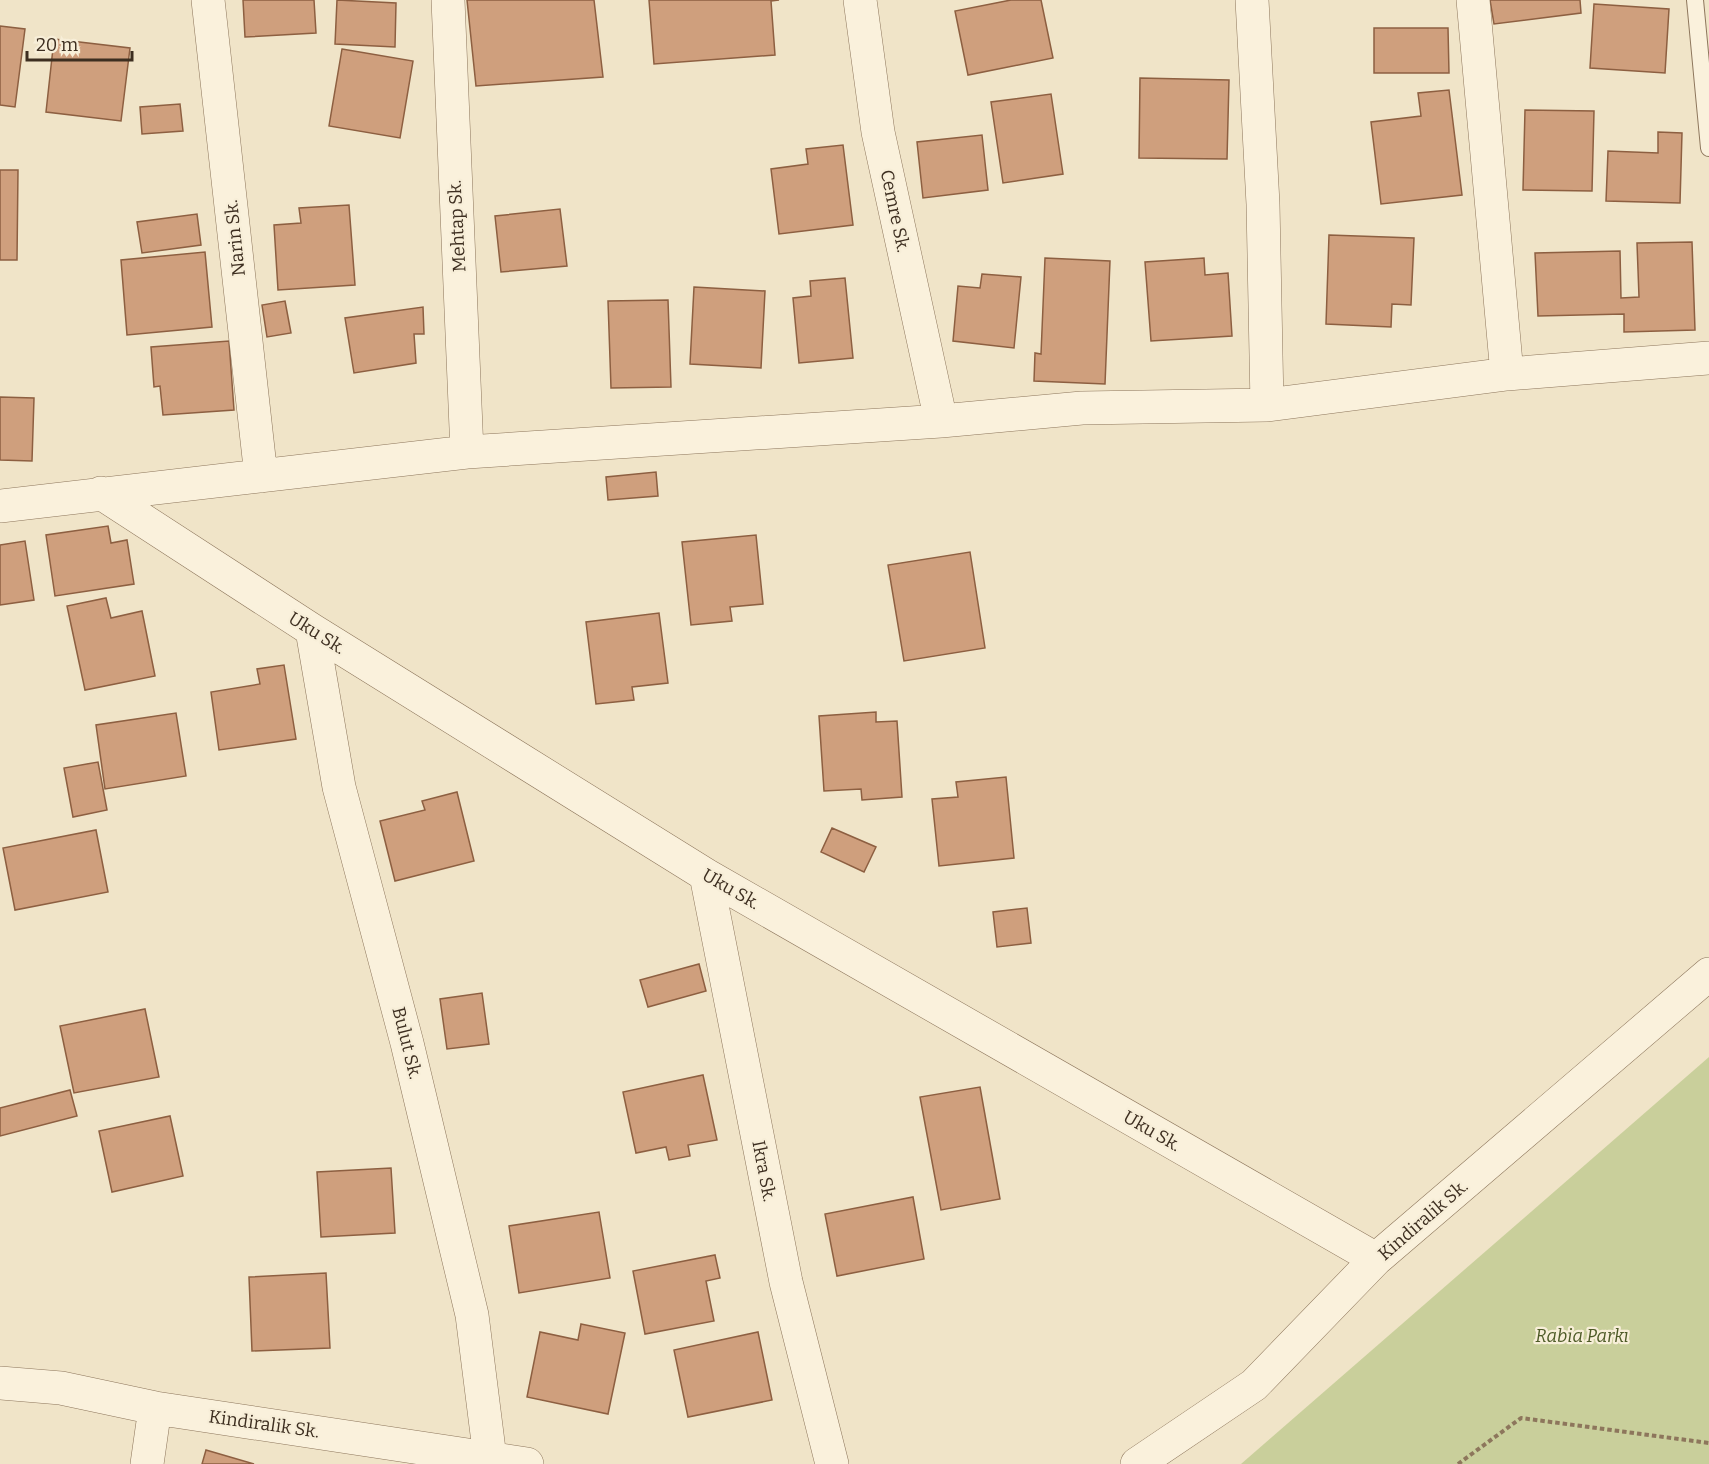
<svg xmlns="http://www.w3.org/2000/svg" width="1709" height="1464" viewBox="0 0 1709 1464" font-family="Bitter,serif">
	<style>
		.green { fill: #c9cf9b }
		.building { fill: #cf9f7d; stroke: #8d5f41; stroke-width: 1.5 }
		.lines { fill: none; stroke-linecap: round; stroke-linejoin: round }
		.lane-casing { stroke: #8d765c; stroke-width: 18 }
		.street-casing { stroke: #8d765c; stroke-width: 34 }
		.path { stroke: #8d765c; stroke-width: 4; stroke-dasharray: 4.5 3; stroke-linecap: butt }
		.lane { stroke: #faf1dc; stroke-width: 16 }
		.street { stroke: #faf1dc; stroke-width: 33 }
		.labels { text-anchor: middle; stroke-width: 4.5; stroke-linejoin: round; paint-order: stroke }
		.street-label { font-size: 18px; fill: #3d2e20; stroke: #f7eed8 }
		.park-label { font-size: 18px; font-style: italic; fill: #4d5a26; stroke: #f7eed8 }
	</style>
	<rect width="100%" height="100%" fill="#f0e4c8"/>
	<!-- green -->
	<path class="green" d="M1709 1057V1464H1241Z"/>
	<!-- building -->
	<path class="building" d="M243 0H314L316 33 245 37Z
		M337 0 396 3 395 47 335 44Z
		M467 0H594L603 77 476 86Z
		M649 0H779L771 1 775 55 654 64Z
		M1011 0H1041L1053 58 968 75 955 11Z
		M1490 0H1580L1581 13 1494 24Z
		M1594 4 1669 9 1665 73 1590 68Z
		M0 26 25 29 15 107 0 105Z
		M1374 28H1448L1449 73H1374Z
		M54 39 130 48 121 121 46 112Z
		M342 49 413 61 400 138 329 126Z
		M1140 78 1229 80 1227 159 1139 158Z
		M1449 90 1462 195 1381 204 1371 122 1421 116 1418 93Z
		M1051 94 1063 174 1003 183 991 102Z
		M180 104 183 131 142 134 140 107Z
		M1525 110 1594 111 1592 191 1523 190Z
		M1658 132 1682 133 1680 203 1606 201 1608 151 1658 153Z
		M982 135 988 190 923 198 917 142Z
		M843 145 853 225 779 234 771 169 808 164 806 149Z
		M0 170H18L17 260H0Z
		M349 205 355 285 278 290 274 225 301 223 299 208Z
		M560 209 567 266 501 272 495 216Z
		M197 214 201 245 142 253 137 222Z
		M1329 235 1414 238 1411 305 1392 304 1391 327 1326 324Z
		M1692 242 1695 330 1624 332V314L1538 316 1535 253 1620 251 1621 298 1639 297 1637 243Z
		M205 252 212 327 127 335 121 260Z
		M1045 258 1110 261 1105 384 1034 381 1035 353 1041 354Z
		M1204 258 1205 275 1228 273 1232 336 1151 341 1145 262Z
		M982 274 1021 277 1014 348 953 341 958 286 980 288Z
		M845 278 853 358 799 363 793 298 811 296 810 281Z
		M694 287 765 291 761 368 690 364Z
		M668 300 671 387 611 388 608 301Z
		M285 301 291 333 267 337 262 305Z
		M423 307 424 334H414L416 363 354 373 345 318Z
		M229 341 234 410 163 415 160 386 154 387 151 347Z
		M0 397 34 398 32 461 0 460Z
		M656 472 658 496 608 500 606 477Z
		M108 526 111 543 127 540 134 584 55 596 46 535Z
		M756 535 763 604 730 607 732 621 691 625 682 542Z
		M25 541 34 600 0 605V545Z
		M970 552 985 648 904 661 888 565Z
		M106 598 111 618 142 611 155 676 85 690 67 606Z
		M659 613 668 683 632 687 634 700 596 704 586 622Z
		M284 665 296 739 219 750 211 692 260 684 257 669Z
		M876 712V722L897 721 902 797 862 800 861 789 824 791 819 716Z
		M176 713 186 776 105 789 96 725Z
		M98 762 107 810 73 817 64 768Z
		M1006 777 1014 858 939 866 932 799 958 797 956 782Z
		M457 792 474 861 395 881 380 821 425 810 422 801Z
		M832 828 876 847 864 872 821 852Z
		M96 830 108 892 15 910 3 848Z
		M1027 908 1031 943 997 947 993 912Z
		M699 964 706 991 648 1007 640 980Z
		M482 993 489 1044 447 1049 440 999Z
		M145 1009 159 1077 74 1093 60 1026Z
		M703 1075 717 1140 688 1145 690 1156 669 1160 666 1147 636 1153 623 1092Z
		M980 1087 1000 1199 941 1210 920 1097Z
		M70 1090 77 1116 0 1136V1108Z
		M170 1116 183 1176 112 1192 99 1131Z
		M391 1168 395 1233 321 1237 317 1172Z
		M913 1197 924 1259 837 1276 825 1214Z
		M599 1212 610 1278 519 1293 509 1226Z
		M715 1255 720 1278 706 1281 714 1321 645 1334 633 1271Z
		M326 1273 330 1348 252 1351 249 1277Z
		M581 1324 625 1333 608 1414 527 1397 540 1332 578 1340Z
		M758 1332 772 1400 688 1417 674 1350Z
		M206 1450 254 1464H202Z"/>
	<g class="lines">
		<!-- lane casing -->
		<g class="lane-casing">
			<path id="lane" d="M1695 0 1709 148"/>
		</g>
		<!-- street casing -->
		<g class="street-casing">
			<path id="street" d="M208 0 261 476
				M448 0 467 452
				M860 0 878 132 941 421
				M1252 0 1263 204 1267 405
				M1473 0 1507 374
				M101 493 312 630 706 875 1376 1259
				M0 506 467 452 941 421 1082 408 1267 405 1507 374 1709 358
				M312 630 339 787 407 1043 472 1315 490 1458
				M706 875 786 1282 832 1464
				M0 1383 61 1388 155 1408 527 1464
				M147 1464 155 1408
				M1137 1464 1254 1385 1376 1259 1709 974"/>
		</g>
		<!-- path -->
		<path class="path" d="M1458 1464 1521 1418 1709 1443"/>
		<!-- lane -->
		<use href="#lane" class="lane"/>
		<!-- street -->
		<use href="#street" class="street"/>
	</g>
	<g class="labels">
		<!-- street labels -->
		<g class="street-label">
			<text transform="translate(895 211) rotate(78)" y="6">Cemre Sk.</text>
			<text transform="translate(457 226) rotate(-93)" y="6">Mehtap Sk.</text>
			<text transform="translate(235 238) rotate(-96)" y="6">Narin Sk.</text>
			<text transform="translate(317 633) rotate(32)" y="6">Uku Sk.</text>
			<text transform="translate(731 889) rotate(30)" y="6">Uku Sk.</text>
			<text transform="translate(407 1043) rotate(76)" y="6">Bulut Sk.</text>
			<text transform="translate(1152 1131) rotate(30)" y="6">Uku Sk.</text>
			<text transform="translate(764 1171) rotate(79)" y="6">Ikra Sk.</text>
			<text transform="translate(1423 1220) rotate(-41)" y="6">Kindiralik Sk.</text>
			<text transform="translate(264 1424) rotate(8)" y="6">Kindiralik Sk.</text>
		</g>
		<!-- park labels -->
		<g class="park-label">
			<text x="1582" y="1342">Rabia Parkı</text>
		</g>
	</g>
	<!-- scale -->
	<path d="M27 51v9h105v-9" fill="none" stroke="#3d2e20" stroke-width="3"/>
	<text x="36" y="51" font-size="18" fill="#3d2e20" stroke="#f7eed8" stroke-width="4.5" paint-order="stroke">20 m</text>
</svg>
